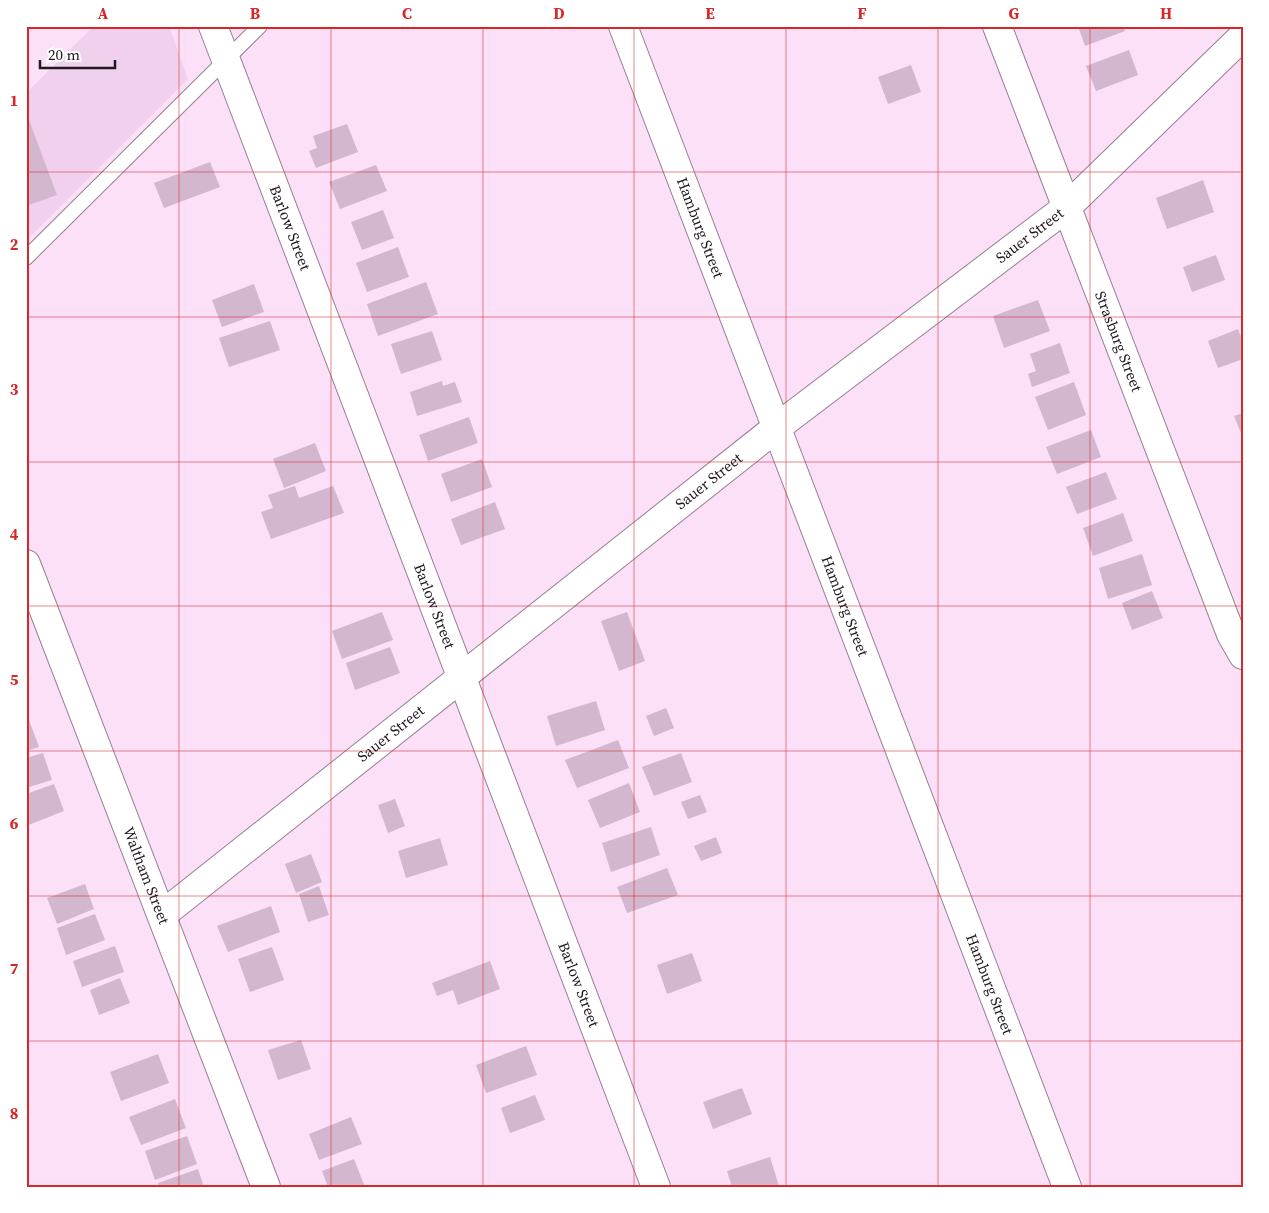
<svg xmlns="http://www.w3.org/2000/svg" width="1269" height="1213" viewBox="0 0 1269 1213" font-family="'Source Serif 4',serif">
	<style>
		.built { fill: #f1d0ed }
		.building { fill: #d2b7ce }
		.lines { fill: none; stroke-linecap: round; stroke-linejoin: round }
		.service-casing { stroke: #987f94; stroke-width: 16 }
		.minor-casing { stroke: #987f94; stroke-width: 30 }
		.service { stroke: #fff; stroke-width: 14 }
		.minor { stroke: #fff; stroke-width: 28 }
		.grid { fill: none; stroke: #d62828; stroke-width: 1; stroke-opacity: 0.55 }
		.labels { text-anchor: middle; stroke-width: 5; stroke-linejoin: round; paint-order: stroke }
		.street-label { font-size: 15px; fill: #211820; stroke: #fff }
		.neatline { fill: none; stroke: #d62828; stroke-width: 2 }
		.grid-label { font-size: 16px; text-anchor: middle; font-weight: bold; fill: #d62828 }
	</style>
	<rect width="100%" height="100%" fill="#fbe0f8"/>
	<!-- built -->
	<path class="built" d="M94 26H169L188 79 26 241V93Z"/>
	<!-- building -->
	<path class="building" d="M1078 26H1123L1125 31 1085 46Z
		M1129 50 1138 75 1096 91 1086 66Z
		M911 65 921 92 888 104 878 77Z
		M26 112 57 195 26 206Z
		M347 124 358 152 316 168 309 151 317 148 313 136Z
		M210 162 220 187 164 208 154 183Z
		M376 165 387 191 340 209 329 182Z
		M1203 180 1214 212 1167 229 1156 198Z
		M383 210 394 238 362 250 351 222Z
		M398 247 409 277 367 292 356 263Z
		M1216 255 1225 280 1192 292 1183 267Z
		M426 282 438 314 378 336 367 304Z
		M254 284 264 312 222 327 212 300Z
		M1038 300 1050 331 1004 348 993 316Z
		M270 321 280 350 229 367 219 338Z
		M1238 329 1243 342V359L1218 368 1208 341Z
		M432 331 442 360 401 374 391 344Z
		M1060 343 1070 373 1032 387 1028 374 1036 371 1030 354Z
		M442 381 443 386 455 382 462 402 417 416 410 392Z
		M1074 382 1086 415 1048 430 1035 397Z
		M1243 413V438L1234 416Z
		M469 417 478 443 428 461 419 435Z
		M1091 430 1101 457 1057 474 1046 447Z
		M315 443 326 471 284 488 273 459Z
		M482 459 492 487 451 502 441 474Z
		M1106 472 1117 499 1077 514 1066 487Z
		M295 486 299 498 333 486 344 513 271 539 261 512 273 508 268 495Z
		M495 502 505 529 461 545 451 519Z
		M1123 513 1133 541 1093 556 1083 528Z
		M1142 554 1152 585 1108 599 1099 568Z
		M1152 591 1163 618 1132 630 1122 603Z
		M382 612 393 640 342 659 332 631Z
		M627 612 645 661 619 671 601 621Z
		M390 647 400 673 355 690 346 663Z
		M596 701 605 730 556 746 547 716Z
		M666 708 674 728 654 736 646 716Z
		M29 720 39 747 26 751V721Z
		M618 740 629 768 577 788 565 760Z
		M43 753 52 780 26 788V758Z
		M681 753 692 782 654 796 642 767Z
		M629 783 640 812 600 828 588 800Z
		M54 784 64 811 26 826V794Z
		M700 795 707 812 688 819 681 802Z
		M395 799 405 826 388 833 378 805Z
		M651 827 660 855 611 872 602 843Z
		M716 837 722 853 701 861 694 846Z
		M440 838 448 865 406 878 398 851Z
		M311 854 322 882 296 893 285 864Z
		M667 868 678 895 627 913 617 887Z
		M85 884 94 909 57 924 47 898Z
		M319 886 329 915 308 922 299 894Z
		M271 906 280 932 228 952 217 926Z
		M95 914 105 940 66 955 57 928Z
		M115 946 124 972 82 987 73 961Z
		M272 947 284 980 250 992 238 959Z
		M692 953 702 981 667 994 657 965Z
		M490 961 500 989 458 1005 453 990 437 996 432 983Z
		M120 978 130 1003 99 1015 90 990Z
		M301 1040 311 1069 278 1080 268 1050Z
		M526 1046 537 1075 486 1093 476 1065Z
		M158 1054 169 1083 121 1101 110 1072Z
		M742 1088 752 1114 713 1129 703 1102Z
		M535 1095 545 1120 510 1133 501 1108Z
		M175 1099 186 1128 141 1145 129 1117Z
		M351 1117 362 1144 319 1160 309 1134Z
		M187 1136 197 1164 155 1180 145 1151Z
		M770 1157 779 1186 776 1187H732L727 1171Z
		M354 1159 365 1187H328L322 1171Z
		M198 1169 204 1187H159L158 1183Z"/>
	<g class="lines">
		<!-- service casing -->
		<g class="service-casing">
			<path id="service" d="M26 258 260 26"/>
		</g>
		<!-- minor casing -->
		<g class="minor-casing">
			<g id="minor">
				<path id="s1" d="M213 26 656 1187"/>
				<path id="s2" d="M623 26 1067 1187"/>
				<path id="s3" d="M997 26 1231 634 1243 655"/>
				<path id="s4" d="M26 564 266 1187"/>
				<path id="s5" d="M162 915 776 428 1066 208 1243 36"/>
			</g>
		</g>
		<!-- service -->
		<use href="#service" class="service"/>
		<!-- minor -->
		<use href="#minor" class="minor"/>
	</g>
	<!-- grid -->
	<path class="grid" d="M179 26V1187M331 26V1187M483 26V1187M634 26V1187M786 26V1187M938 26V1187M1090 26V1187M26 172H1243M26 317H1243M26 462H1243M26 606H1243M26 751H1243M26 896H1243M26 1041H1243"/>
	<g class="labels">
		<!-- street labels -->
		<g class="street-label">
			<text dy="5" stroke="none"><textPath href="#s1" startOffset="216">Barlow Street</textPath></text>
			<text dy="5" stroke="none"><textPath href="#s2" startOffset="216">Hamburg Street</textPath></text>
			<text dy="5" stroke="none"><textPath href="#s5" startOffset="1102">Sauer Street</textPath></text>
			<text dy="5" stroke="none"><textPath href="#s3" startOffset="338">Strasburg Street</textPath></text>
			<text dy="5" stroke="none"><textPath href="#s5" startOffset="698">Sauer Street</textPath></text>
			<text dy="5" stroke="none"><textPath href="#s1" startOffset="621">Barlow Street</textPath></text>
			<text dy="5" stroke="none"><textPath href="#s2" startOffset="621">Hamburg Street</textPath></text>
			<text dy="5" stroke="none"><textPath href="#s5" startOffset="292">Sauer Street</textPath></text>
			<text dy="5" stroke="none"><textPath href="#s4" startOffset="334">Waltham Street</textPath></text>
			<text dy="5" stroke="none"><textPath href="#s1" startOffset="1026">Barlow Street</textPath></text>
			<text dy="5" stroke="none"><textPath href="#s2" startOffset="1026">Hamburg Street</textPath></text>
		</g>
	</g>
	<!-- border -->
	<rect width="1269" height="1213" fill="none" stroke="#ffffff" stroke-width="55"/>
	<!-- scale -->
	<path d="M40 60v8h75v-8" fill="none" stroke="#211820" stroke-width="2.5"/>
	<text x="48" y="60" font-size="15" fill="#211820" stroke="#ffffff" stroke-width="4" paint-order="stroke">20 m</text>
	<rect x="28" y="28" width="1214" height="1158" class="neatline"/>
	<g class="grid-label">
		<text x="103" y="19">A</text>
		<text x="255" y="19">B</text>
		<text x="407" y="19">C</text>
		<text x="559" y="19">D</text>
		<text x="710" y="19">E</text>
		<text x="862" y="19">F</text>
		<text x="1014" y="19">G</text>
		<text x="1166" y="19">H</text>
		<text x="14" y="106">1</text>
		<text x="14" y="250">2</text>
		<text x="14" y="395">3</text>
		<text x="14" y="540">4</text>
		<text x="14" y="685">5</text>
		<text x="14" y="829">6</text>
		<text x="14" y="974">7</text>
		<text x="14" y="1119">8</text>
	</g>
</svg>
